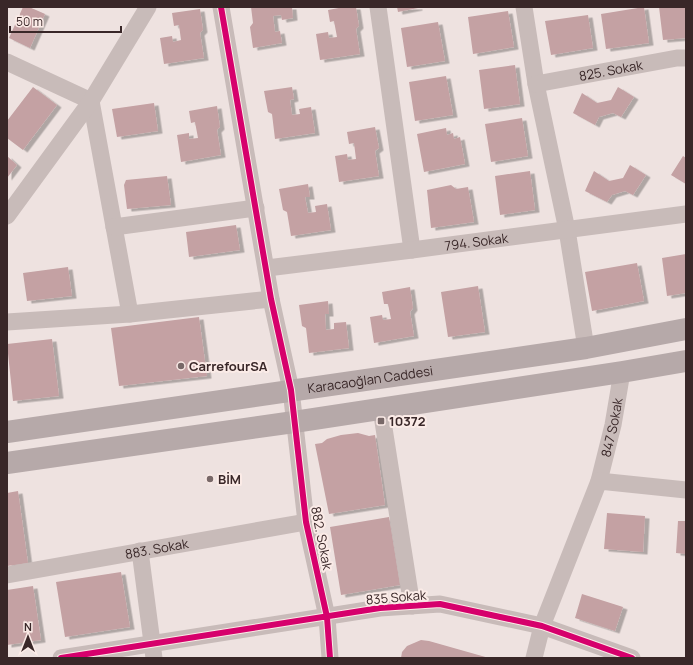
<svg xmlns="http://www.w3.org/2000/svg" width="693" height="665" viewBox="0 0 693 665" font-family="Manrope,sans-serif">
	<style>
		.building { fill: #c4a1a3; filter: url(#shadow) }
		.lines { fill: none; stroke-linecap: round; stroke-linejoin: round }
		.street { stroke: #c8bbb9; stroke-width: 17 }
		.primary { stroke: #b6a9a9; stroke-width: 22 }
		.cycleway-casing { stroke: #fbebe7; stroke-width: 8 }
		.cycleway { stroke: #d6006c; stroke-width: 6 }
		.poi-dot { fill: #786868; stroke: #fbebe7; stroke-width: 1.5 }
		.labels { text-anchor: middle; stroke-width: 4; stroke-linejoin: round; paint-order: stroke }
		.street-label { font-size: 13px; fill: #392728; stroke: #fbebe7 }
		.poi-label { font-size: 13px; font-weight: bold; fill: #392728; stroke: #fbebe7; text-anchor: start }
	</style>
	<defs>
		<filter id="shadow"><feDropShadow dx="4.5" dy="2.5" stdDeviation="0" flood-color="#0004"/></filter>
	</defs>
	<rect width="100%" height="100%" fill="#eee2e0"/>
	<!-- building -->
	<path class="building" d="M23 7H29L45 14 30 48 9 38Z
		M251 7H292L293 18 282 20 281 15 273 16 275 32 280 31 282 43 253 48 250 27 253 23Z
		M344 7H356L359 26 356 29 360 54 320 60 316 34 328 32 329 38 337 37 334 21 330 22 328 10Z
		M397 7H418V8L398 12Z
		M644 7 649 43 606 49 601 14Z
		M659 7H686V38L663 40Z
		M200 9 203 30 200 33 204 58 164 64 160 38 172 36 173 42 181 40 179 25 174 26 172 13Z
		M508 11 514 47 473 54 468 17Z
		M588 15 593 48 551 55 545 21Z
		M438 22 445 61 407 67 401 28Z
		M515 65 520 104 484 109 479 70Z
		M446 76 453 115 415 121 409 82Z
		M33 87 57 105 23 150 7 138V121Z
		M292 87 294 99 290 100 292 115 300 114 299 109 311 107 315 133 275 139 272 114 268 112 264 91Z
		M618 87 634 97 621 117 613 113 599 117 595 125 573 113 582 93 597 103 611 100Z
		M154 103 158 131 117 137 112 109Z
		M217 106 220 127 217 130 221 155 181 162 177 135 189 133V139L198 138 195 122 191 123 189 111Z
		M522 118 528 156 491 162 485 124Z
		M375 127 379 148 375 151 379 176 339 182 335 156 347 154 348 160 356 159 354 143 349 144 347 132Z
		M446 128 447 135 453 133 454 139 460 137 465 164 424 172 417 134Z
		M7 156 17 165 7 178Z
		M683 156 686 158V184L671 175Z
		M630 165 646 175 633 195 625 191 612 195 607 202 585 191 594 171 609 181 623 178Z
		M530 171 535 210 500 215 495 176Z
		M167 176 171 205 127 209 124 185 126 180Z
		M308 184 310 197H305L308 213 316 212 315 206 327 204 331 230 291 236 287 212 283 210 279 189Z
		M451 185 456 189 468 187 474 222 431 228 427 190Z
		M236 225 240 250 189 257 186 232Z
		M686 254V293L667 296 662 258Z
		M637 263 644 301 592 311 585 272Z
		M68 267 72 296 27 301 23 273Z
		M478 286 485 332 448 337 441 292Z
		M410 287 413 308 410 312 414 336 374 343 370 317 382 315 383 320 391 319 388 304H384L382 292Z
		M328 301 329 314H325L326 330 334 329V323L346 322 349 348 309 353 306 328 302 326 299 305Z
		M199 317 207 376 119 386 111 328Z
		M52 339 59 396 13 401 7 344Z
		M358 433 369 436 375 435 385 505 329 514 315 444 322 443 327 439 341 435Z
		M18 491 28 563 7 566V493Z
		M607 513 645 516 643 552 604 549Z
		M389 517 400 585 341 595 330 527Z
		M678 521H686V554L676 553Z
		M121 572 130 627 65 637 56 582Z
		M33 586 41 640 7 645V590Z
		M582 594 623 607 615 631 575 618Z
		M421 640 429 641 489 658H401L402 652 407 646Z"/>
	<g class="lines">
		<!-- street -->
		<g class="street">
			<path d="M221 7 271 299 291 390 306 522 327 617 330 658"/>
			<path d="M378 7 412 250"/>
			<path d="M524 7 536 84 567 230 586 348"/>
			<path d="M7 62 91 101 130 314"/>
			<path id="s1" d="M536 84 677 58H686"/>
			<path d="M7 216 91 101 148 7"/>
			<path d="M114 227 256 208"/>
			<path id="s2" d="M267 268 412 250 686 214"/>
			<path d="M7 322 130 314 271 299"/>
			<path d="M381 409 412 606"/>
			<path id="s3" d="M599 481 613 425 622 372"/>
			<path d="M140 551 154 658"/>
			<path id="s4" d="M7 575 306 522"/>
			<path d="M61 658 380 608 440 604 542 626 632 658"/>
			<path d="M534 658 542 626 599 481 686 490"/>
		</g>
		<!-- primary -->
		<g class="primary">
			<path id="s5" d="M7 432 586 348 686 329"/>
			<path d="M7 463 294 422 622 372 686 361"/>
		</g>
		<!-- cycleway casing -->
		<g class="cycleway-casing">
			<path id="cycleway" d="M221 7 271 299 291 390 306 522 327 617 330 658
				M61 658 380 608 440 604 542 626 632 658"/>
		</g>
		<!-- cycleway -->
		<use href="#cycleway" class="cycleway"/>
	</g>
	<!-- markers -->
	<g class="poi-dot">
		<circle cx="181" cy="366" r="4"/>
		<rect x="377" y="417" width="8" height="8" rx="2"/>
		<circle cx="210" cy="479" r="4"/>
	</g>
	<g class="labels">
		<!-- street labels -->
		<g class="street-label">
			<text dy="5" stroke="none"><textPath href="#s1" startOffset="76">825. Sokak</textPath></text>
			<text dy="5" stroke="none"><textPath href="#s2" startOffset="211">794. Sokak</textPath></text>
			<text dy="5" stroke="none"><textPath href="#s5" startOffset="367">Karacaoğlan Caddesi</textPath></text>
			<text dy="5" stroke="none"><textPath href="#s3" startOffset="55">847 Sokak</textPath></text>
			<text transform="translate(322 538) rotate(79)" y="5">882. Sokak</text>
			<text dy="5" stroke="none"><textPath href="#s4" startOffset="152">883. Sokak</textPath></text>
			<text transform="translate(396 597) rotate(-5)" y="5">835 Sokak</text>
		</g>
		<!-- poi labels -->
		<g class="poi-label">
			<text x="189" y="371">CarrefourSA</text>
			<text x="389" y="426">10372</text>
			<text x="218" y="484">BİM</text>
		</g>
	</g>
	<!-- border -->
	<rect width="693" height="665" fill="none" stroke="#392728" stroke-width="16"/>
	<!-- north arrow -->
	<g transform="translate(28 637)" stroke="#fbebe7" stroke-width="3" paint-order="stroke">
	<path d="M0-3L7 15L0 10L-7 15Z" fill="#392728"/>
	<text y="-6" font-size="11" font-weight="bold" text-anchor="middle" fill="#392728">N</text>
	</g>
	<!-- scale -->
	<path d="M10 26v6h111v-6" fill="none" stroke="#392728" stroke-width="2"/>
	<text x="16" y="26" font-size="12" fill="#392728" stroke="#fbebe7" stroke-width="3" paint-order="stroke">50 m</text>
</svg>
